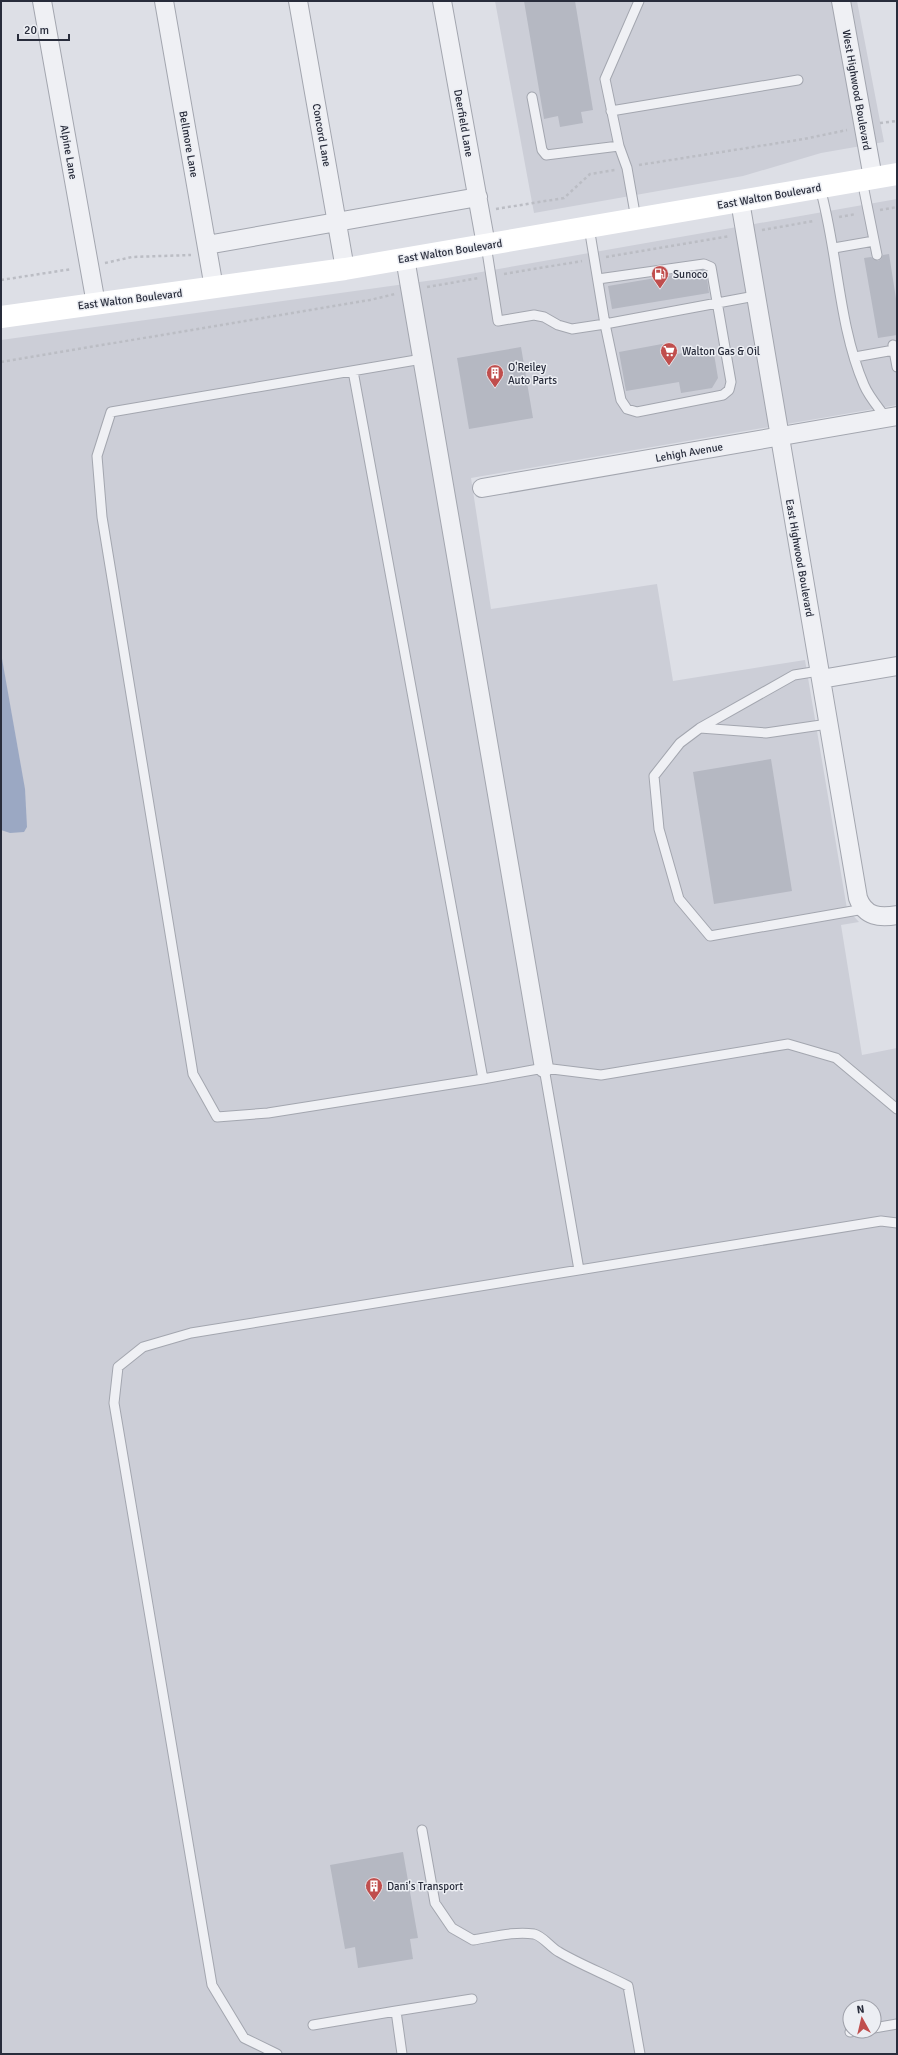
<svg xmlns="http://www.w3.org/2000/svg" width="898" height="2055" viewBox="0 0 898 2055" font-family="Signika,sans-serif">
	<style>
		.built { fill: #ccced7; fill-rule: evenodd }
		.water { fill: #9ba8c3 }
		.building { fill: #b5b8c2 }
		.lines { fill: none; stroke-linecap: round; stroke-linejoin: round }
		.service-casing { stroke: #a3a6af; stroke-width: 11 }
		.minor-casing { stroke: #a3a6af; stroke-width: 20 }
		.path { stroke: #bbbdc4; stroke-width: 2.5; stroke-dasharray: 3 3; stroke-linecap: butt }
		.service { stroke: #eff0f4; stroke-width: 9 }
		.minor { stroke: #eff0f4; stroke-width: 18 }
		.secondary { stroke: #fff; stroke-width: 22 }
		.labels { text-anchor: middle; stroke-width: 3; stroke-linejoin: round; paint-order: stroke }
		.street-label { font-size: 11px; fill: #282c3b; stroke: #eceef3 }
		.poi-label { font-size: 11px; fill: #282c3b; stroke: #eceef3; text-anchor: start }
	</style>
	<rect width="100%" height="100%" fill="#dddfe6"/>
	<!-- built -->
	<path class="built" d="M495 1H857L884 142 821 153 743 176 534 213Z
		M897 199V405L471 478 491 609 657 584 673 681 805 660 846 903 847 909 859 922 841 925 862 1055 897 1048V2054H1V340L441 279ZM850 2007H874V2031H850Z"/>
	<!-- water -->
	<path class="water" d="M1 653 25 789 27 827 24 832 10 833 1 830Z"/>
	<!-- building -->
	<path class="building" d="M524 1H575L593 110 581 112 583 123 560 127 558 116 544 119Z
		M889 254 897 305V335L878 338 864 258 871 257 878 261 881 259 883 255Z
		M703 270 706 271 709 293 612 309 608 286Z
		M662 344 677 354 713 348 718 378 712 388 681 393 679 382 626 391 619 352Z
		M521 347 533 418 469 429 457 358Z
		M771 759 792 891 714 904 693 772Z
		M403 1852 418 1938 410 1939 413 1959 358 1968 355 1947 345 1949 330 1865Z"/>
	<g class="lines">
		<!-- service casing -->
		<g class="service-casing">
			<path id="service" d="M532 97 542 150 546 155 619 146
				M611 111 798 80
				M862 180 877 255
				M820 188C838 251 838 325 864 385 869 397 879 408 886 418
				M636 219 627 168 619 146 605 79 639 1
				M589 227 605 324 755 296
				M486 245 498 321 534 315 544 317 558 325 572 329 605 324 621 400 627 409 637 412 723 395 729 390 731 382 711 267 704 264 598 279
				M834 248 874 241
				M893 345 897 367
				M855 357 894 350
				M353 371 483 1079 268 1113 217 1117 193 1074 102 517 97 456 111 412 422 359
				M819 671 794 675 700 728 680 743 654 776 659 829 679 899 710 936 864 909
				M700 728 766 733 828 724
				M544 1068 579 1270
				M483 1079 544 1068 601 1075 788 1044 836 1058 897 1109
				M422 1830 435 1903 452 1928 473 1940C493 1937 514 1931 534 1934 543 1936 551 1948 559 1952 581 1965 605 1974 628 1986L640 2054
				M313 2025 396 2011
				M874 2028 897 2024
				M850 2032 855 2031
				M277 2054 244 2038 212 1985 114 1403 118 1367 143 1347 191 1333 881 1221 897 1223
				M402 2054 396 2011 472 1999"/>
		</g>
		<!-- minor casing -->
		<g class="minor-casing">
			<path id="minor" d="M42 1 96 304
				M164 1 214 288
				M298 1 345 269
				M442 1 486 245
				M841 1 873 178
				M740 201 858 898C865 917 880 918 897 915
				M207 245 478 197
				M405 258 544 1068
				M482 488 897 416
				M821 679 897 666"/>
		</g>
		<!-- path -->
		<path class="path" d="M880 123 897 121
			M639 165 804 139 847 130
			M496 209 564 198 590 174 615 170
			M880 210 897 207
			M839 217 856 214
			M762 230 814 221
			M606 257 730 236
			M105 263 132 257 191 255
			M504 274 582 261
			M1 280 72 269
			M427 287 479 278
			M1 362 370 300 395 294"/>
		<!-- service -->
		<use href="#service" class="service"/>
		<!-- minor -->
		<use href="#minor" class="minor"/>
		<!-- secondary -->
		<path class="secondary" d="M1 317 345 269 897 174"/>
	</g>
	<!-- icons -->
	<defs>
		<g id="fuel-pin" transform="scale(0.9)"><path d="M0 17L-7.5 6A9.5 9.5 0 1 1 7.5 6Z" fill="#c04e4d" stroke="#eceef3"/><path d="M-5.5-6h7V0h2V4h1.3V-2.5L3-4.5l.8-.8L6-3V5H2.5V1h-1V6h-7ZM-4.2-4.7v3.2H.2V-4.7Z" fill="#fff"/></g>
		<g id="supermarket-pin" transform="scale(0.9)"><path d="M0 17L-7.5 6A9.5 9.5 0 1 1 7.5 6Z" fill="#c04e4d" stroke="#eceef3"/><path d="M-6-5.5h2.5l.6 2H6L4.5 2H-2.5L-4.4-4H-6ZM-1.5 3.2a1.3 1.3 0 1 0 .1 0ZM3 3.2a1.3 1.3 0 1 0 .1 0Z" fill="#fff"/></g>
		<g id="building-pin" transform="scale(0.9)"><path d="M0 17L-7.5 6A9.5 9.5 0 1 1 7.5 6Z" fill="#c04e4d" stroke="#eceef3"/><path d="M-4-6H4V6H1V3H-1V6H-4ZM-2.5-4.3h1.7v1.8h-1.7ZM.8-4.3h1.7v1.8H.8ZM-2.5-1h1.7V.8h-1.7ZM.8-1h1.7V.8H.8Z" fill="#fff"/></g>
	</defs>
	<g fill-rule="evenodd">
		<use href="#fuel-pin" x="660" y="274"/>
		<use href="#supermarket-pin" x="669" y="351"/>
		<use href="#building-pin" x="495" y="373"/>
		<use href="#building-pin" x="374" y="1886"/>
	</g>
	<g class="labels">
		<!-- street labels -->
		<g class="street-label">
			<text transform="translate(857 90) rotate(80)" y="4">West Highwood Boulevard</text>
			<text transform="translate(464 123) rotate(80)" y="4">Deerfield Lane</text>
			<text transform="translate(322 135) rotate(80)" y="4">Concord Lane</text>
			<text transform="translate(189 144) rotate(80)" y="4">Bellmore Lane</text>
			<text transform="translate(69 152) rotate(80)" y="4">Alpine Lane</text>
			<text transform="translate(769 196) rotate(-10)" y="4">East Walton Boulevard</text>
			<text transform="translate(450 251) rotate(-9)" y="4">East Walton Boulevard</text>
			<text transform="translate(130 299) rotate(-7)" y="4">East Walton Boulevard</text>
			<text transform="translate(689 452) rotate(-10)" y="4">Lehigh Avenue</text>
			<text transform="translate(800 558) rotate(80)" y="4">East Highwood Boulevard</text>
		</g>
		<!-- poi labels -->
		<g class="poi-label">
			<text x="673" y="278">Sunoco</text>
			<text x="682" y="355">Walton Gas &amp; Oil</text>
			<text x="508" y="371">O'Reiley<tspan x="508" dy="13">Auto Parts</tspan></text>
			<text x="387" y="1890">Dani's Transport</text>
		</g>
	</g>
	<!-- border -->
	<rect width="898" height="2055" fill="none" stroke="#282c3b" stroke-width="4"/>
	<!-- north arrow -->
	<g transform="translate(862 2019) rotate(352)"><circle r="19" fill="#eceef3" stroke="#9ea0a9"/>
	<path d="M0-3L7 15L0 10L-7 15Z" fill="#c04e4d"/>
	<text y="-6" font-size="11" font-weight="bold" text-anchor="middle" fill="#282c3b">N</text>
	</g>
	<!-- scale -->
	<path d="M18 34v6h51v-6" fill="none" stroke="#282c3b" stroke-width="2"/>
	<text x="24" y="34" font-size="12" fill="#282c3b" stroke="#eceef3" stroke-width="3" paint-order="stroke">20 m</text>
</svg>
